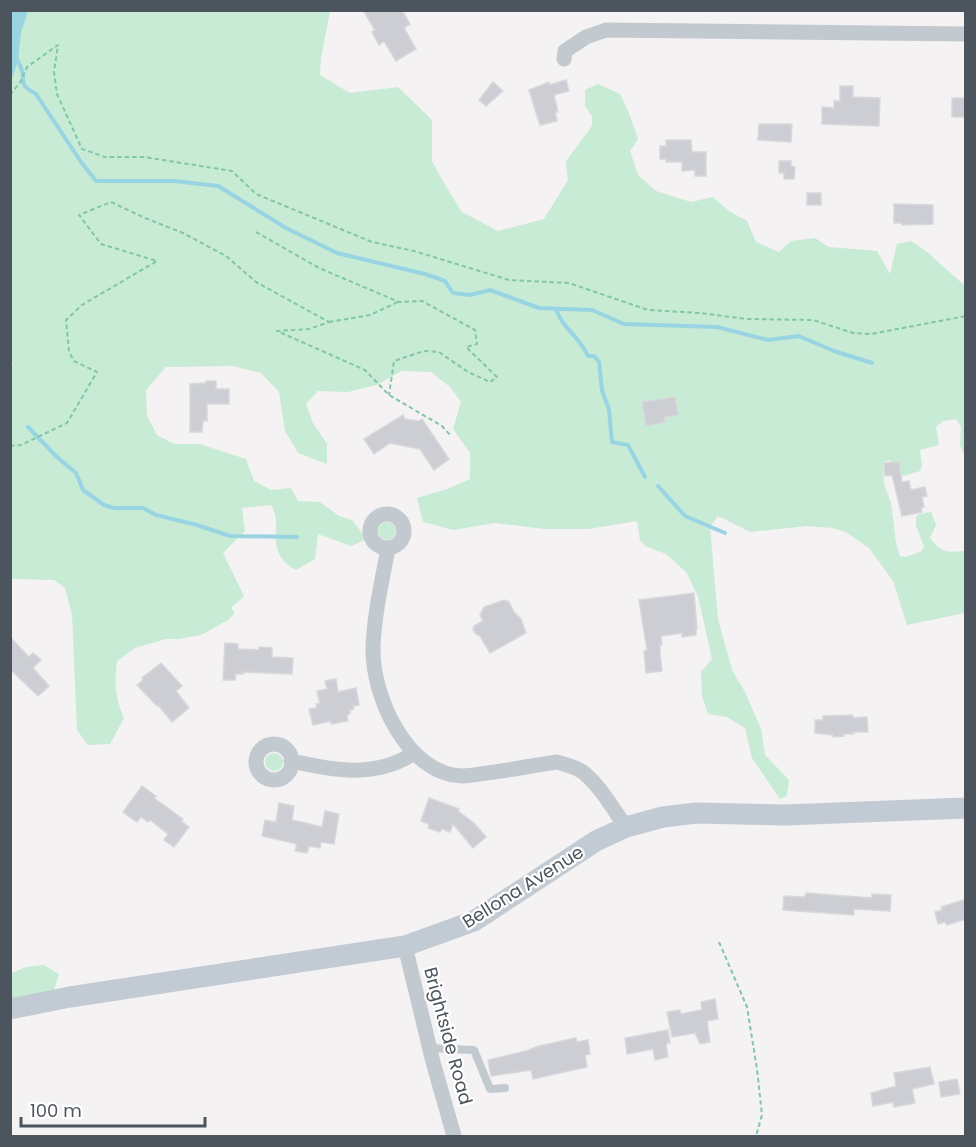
<svg xmlns="http://www.w3.org/2000/svg" width="976" height="1147" viewBox="0 0 976 1147" font-family="Poppins,sans-serif">
	<style>
		.green { fill: #c7ebd5 }
		.water { fill: #99d4e3 }
		.lines { fill: none; stroke-linecap: round; stroke-linejoin: round }
		.stream { stroke: #99d4e3; stroke-width: 4 }
		.building { fill: #cdced4; stroke: #d7d8dc; stroke-width: 1.5 }
		.path { stroke: #83c6a5; stroke-width: 2; stroke-dasharray: 4.5 3; stroke-linecap: butt }
		.service { stroke: #c2c9cf; stroke-width: 8 }
		.minor { stroke: #c2c9cf; stroke-width: 15 }
		.secondary { stroke: #c2cad3; stroke-width: 21 }
		.labels { text-anchor: middle; stroke-width: 4.5; stroke-linejoin: round; paint-order: stroke }
		.street-label { font-size: 18px; fill: #4c555d; stroke: #fff }
	</style>
	<rect width="100%" height="100%" fill="#f4f2f2"/>
	<!-- green -->
	<path class="green" d="M11 11H330L321 58 320 75 350 93 398 87 432 120V161L444 183 462 212 498 231 544 219 568 180 566 161 592 126V116L585 106V90L598 84 620 94 629 113 638 139 630 151 638 175 656 191 691 202 713 197 729 211 747 221 756 242 779 252 791 241 815 238 829 247 877 251 890 274 897 244 911 241 927 252 965 286V474L964 454 960 445 961 427 956 419 943 421 936 427 939 445 920 450 922 466 920 471 903 476 889 460 883 462 884 484 891 503 896 543 900 556 906 557 922 551 924 546 916 526V517L919 514 931 512 936 525 930 538C942 554 946 552 965 551V613L907 625 893 581 869 548 846 532 832 528 807 526 750 532 718 516 710 527 718 619 732 670 745 692 761 729 765 755 789 780 787 796 780 799 752 758 745 728 727 717 708 714 702 696 701 672 712 659 698 596 686 572 666 554 645 546 640 540 637 521 588 529H545L495 523 453 530 423 522 417 498 447 489 470 479V453L453 429 461 402 450 387 431 372 401 371 377 385 348 392 318 391 306 404 313 423 327 444V464L298 453 285 431 279 392 261 373 232 366 166 367 146 390 147 416 157 435 174 444H200L246 459 254 481 271 490 291 488 298 501 320 502 339 516 352 520 367 539 351 546 318 534 315 559 296 570C262 551 285 526 271 505L242 508 245 531 223 553 244 596 231 608 235 613 228 620 201 635 178 639H166L135 648 117 661C114 683 115 698 124 718L110 744 88 745 77 730 72 615 65 588 54 580 11 579 10 371 13 364 10 358Z
		M378 531a9 9 0 1 1 18 0a9 9 0 1 1-18 0Z
		M265 762a9 9 0 1 1 18 0a9 9 0 1 1-18 0Z
		M44 965 59 974 53 993 11 1001 10 974 26 967Z"/>
	<!-- water -->
	<path class="water" d="M11 10 28 11 21 32 18 61 11 81Z"/>
	<g class="lines">
		<!-- stream -->
		<path class="stream" d="M10 51C14 56 19 61 21 68 27 83 16 83 36 94L81 162 96 181H174L218 186 286 228 337 253 425 274 445 281 453 293 470 295 490 290 539 308 592 310 624 324 717 327 768 340 799 336 834 351 872 363
			M556 309C562 328 580 337 588 356H594L599 362 602 390 609 410 612 442 628 445 645 477
			M28 427 58 458 76 473 83 490 104 505 114 508H143L156 515 197 525 230 536 297 537
			M658 486 685 516 725 533"/>
	</g>
	<!-- building -->
	<path class="building" d="M363 10H402L410 24 404 28 416 49 396 61 384 41 379 45 372 32 375 30Z
		M566 80 569 91 554 95 558 112H555L557 121 540 125 529 90 549 82V85Z
		M493 82 503 91 486 106 479 100Z
		M840 86H853V97L880 98 879 126 822 124V107L834 108V101H840Z
		M952 98H966V117H952Z
		M759 124H792L791 142 758 140Z
		M666 140H691L692 152H706V176H695V170L682 171V162H666V159H660V146H666Z
		M779 161H791V166L795 167 794 179H784V173H779Z
		M807 193H821V205H807Z
		M894 204 933 205V224L902 225V223H894Z
		M206 381H216V389H229V404H207V421H203L202 432H190V384L206 383Z
		M675 397 678 415 665 417V422L646 426 642 402Z
		M403 415 405 419 419 421 422 419 449 459 434 470 420 449 390 443 374 454 364 439Z
		M899 462 902 482 909 481 911 490 925 487 927 496 922 497 924 507 921 508 922 512 902 516 892 475 885 476 884 463Z
		M694 593 697 629H696V635L682 637V633L661 636 662 645H660V652L662 671 646 673 644 651 647 650 639 600Z
		M504 600 509 602 514 612 521 619 526 633 490 653 480 636 476 634 473 630 474 626 483 621 480 615 484 607Z
		M10 637 29 657 33 653 41 660 33 668 49 686 38 696 10 669Z
		M225 643 238 644V649L259 650V647L272 648V657L293 658 292 674 243 672V674H236L235 680H223Z
		M161 663 182 686 176 691 189 708 172 722 158 705 157 706 137 685 143 680 142 678Z
		M336 679 338 692 356 688 359 705 353 706 354 709 350 710V714L347 715 348 721 331 724V721L313 725 309 709 317 708 316 704 320 703 317 691 327 689 325 681Z
		M853 715V718L867 717 868 732H854V734H844V736L833 737V735L815 733V720H823V716Z
		M142 786 156 796 154 798 183 819 181 821 189 827 174 847 164 840 168 834 150 820 148 822 141 817 137 822 123 812Z
		M429 798 459 809 458 811 474 823 486 837 473 848 453 824 450 832 442 829 440 832 428 828 429 824 421 821Z
		M279 803 294 806 292 820 322 827 325 811 339 814 334 844 321 842 320 848 309 846 307 853 295 851 297 844 262 836 265 820 276 822Z
		M806 893 872 898V894L891 895 890 911 854 909V915L783 910 784 896 805 897Z
		M966 899V919L947 925 945 922 938 924 935 912 942 910 941 907Z
		M715 999 718 1019 707 1021 710 1042 700 1044 695 1033 672 1037 667 1012 680 1010 681 1014 702 1010 701 1002Z
		M668 1030 670 1043H667L666 1046 668 1057 655 1060 653 1049 627 1054 625 1038Z
		M576 1038 577 1042 588 1040 590 1054 585 1055 587 1067 533 1079 531 1070 491 1076 488 1060 526 1051 539 1046Z
		M930 1067 934 1084 912 1089 915 1103 894 1107 893 1102 873 1106 871 1093 896 1086 894 1073Z
		M957 1079 960 1094 941 1097 939 1082Z"/>
	<g class="lines">
		<!-- path -->
		<path class="path" d="M10 95 21 81 27 67 58 45 54 72 57 94 82 149 105 157H144L232 171 256 194 372 242 414 251 509 280 569 283 648 310 700 313 747 319 813 320 853 333 871 334 966 316
			M256 232 319 268 399 302 422 301 475 330 477 344 466 347 497 377 490 382 468 372 439 352 424 351 394 361 389 395
			M329 322 370 315 398 302
			M10 446 21 445 67 423 97 372 74 361 69 352 66 320 82 305 157 261 101 244 79 215 111 202 145 218 183 233 226 256 256 282 329 322 309 329 277 331 365 370 389 395 442 426 451 436
			M719 942 747 1007 757 1069 762 1115 756 1136"/>
		<!-- service -->
		<path class="service" d="M429 1048 474 1050 490 1089 505 1088"/>
		<!-- minor -->
		<path class="minor" d="M564 59 565 51 586 37 606 30 966 34
			M370 531a17 17 0 1 1 34 0a17 17 0 1 1-34 0Z
			M388 549C382 581 374 615 373 648 372 696 407 774 462 776 473 776 484 773 494 772 515 769 536 765 557 762 566 765 577 767 584 773 601 787 613 809 626 827
			M256 762a18 18 0 1 1 36 0a18 18 0 1 1-36 0Z
			M291 761C335 770 375 779 414 753
			M405 946 433 1062 454 1136"/>
		<!-- secondary -->
		<path class="secondary" d="M10 1009 70 997 405 946 474 921 596 841 626 827 663 817 696 813 785 815 966 808"/>
	</g>
	<g class="labels">
		<!-- street labels -->
		<g class="street-label">
			<text transform="translate(523 887) rotate(-32)" y="6">Bellona Avenue</text>
			<text transform="translate(448 1036) rotate(75)" y="6">Brightside Road</text>
		</g>
	</g>
	<!-- border -->
	<rect width="976" height="1147" fill="none" stroke="#4c555d" stroke-width="24"/>
	<!-- scale -->
	<path d="M21 1117v9h184v-9" fill="none" stroke="#4c555d" stroke-width="3"/>
	<text x="30" y="1117" font-size="18" fill="#4c555d" stroke="#ffffff" stroke-width="4.5" paint-order="stroke">100 m</text>
</svg>
